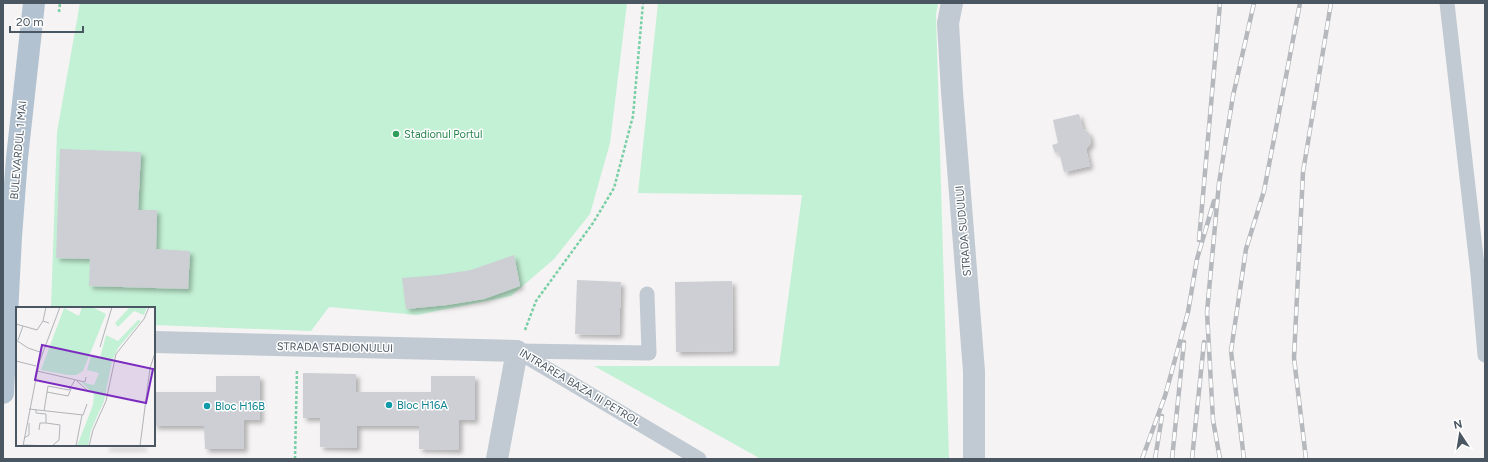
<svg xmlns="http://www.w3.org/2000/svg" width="1488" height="462" viewBox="0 0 1488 462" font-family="Figtree,sans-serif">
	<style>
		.green { fill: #c3f1d5 }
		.building { fill: #cdcfd5; filter: url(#shadow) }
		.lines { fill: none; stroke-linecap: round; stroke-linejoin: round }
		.path { stroke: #7ad0a6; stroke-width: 2.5; stroke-dasharray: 3 2; stroke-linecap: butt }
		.lane { stroke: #c1cad2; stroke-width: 15 }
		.street { stroke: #c1cad2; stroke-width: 22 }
		.primary { stroke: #b3c2d1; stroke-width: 22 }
		.rail-casing { stroke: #b5b8bd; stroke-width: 4.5 }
		.rail { stroke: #fff; stroke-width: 3; stroke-dasharray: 9; stroke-linecap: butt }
		.leisure-dot { fill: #2e9e5b; stroke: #fff; stroke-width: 1.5 }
		.culture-dot { fill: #0f9aa8; stroke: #fff; stroke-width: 1.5 }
		.labels { text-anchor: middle; stroke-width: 3; stroke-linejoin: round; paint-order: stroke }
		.leisure-label { font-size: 11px; fill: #27864d; stroke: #fff; text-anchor: start }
		.street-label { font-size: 11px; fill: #4a5661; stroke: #fff }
		.culture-label { font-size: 11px; fill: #0d838f; stroke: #fff; text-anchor: start }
		.inset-road { fill: none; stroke: #b1b4b9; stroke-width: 1 }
		.view { fill: #7b2cbf; fill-opacity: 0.15; stroke: #7b2cbf; stroke-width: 2 }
		.inset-edge { fill: none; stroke: #4a5661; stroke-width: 2 }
	</style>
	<defs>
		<filter id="shadow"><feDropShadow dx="3.5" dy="3.5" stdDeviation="2" flood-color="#0004"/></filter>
	</defs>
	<rect width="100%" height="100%" fill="#f5f3f3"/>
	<!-- green -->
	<path class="green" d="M80 3H627L610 143 590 214 554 259 511 296 417 315 329 307 311 331 154 325V308H51L57 132Z
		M658 3H938L936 15 949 459H761L594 366H779L802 195 638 193Z"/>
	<!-- building -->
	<path class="building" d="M1079 114 1083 129 1089 133 1091 143 1086 149 1090 166 1064 172 1059 152 1055 153 1052 145 1058 143 1053 120Z
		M60 149 141 152 138 210H157L156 249 190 251 188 289 89 286 90 259 56 258Z
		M514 255 520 286 484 299 447 305 406 309 402 278 439 275 471 270Z
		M577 280 621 282 619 335 575 334Z
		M732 281 733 351 676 352 675 282Z
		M303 373 356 374V392H431V376H475V420H459V450L419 449V426H357V448L320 447V418H303Z
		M216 376H260V420H244V449H205L204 426H154V392H216Z
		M106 445H143V447H106Z"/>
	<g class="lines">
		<!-- path -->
		<path class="path" d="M59 12 60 3
			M525 330 536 301 593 223 614 188 633 116 643 3
			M295 459 297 370"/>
		<!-- lane -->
		<path class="lane" d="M1447 3 1478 274 1485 355
			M517 351 699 459
			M518 351 649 353 647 294"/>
		<!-- street -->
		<path class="street" d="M952 3 948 23 952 92 974 371V459
			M154 342 517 351 497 459"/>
		<!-- primary -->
		<path class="primary" d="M3 393 11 237 17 158 34 3"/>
		<!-- rail casing -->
		<g class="rail-casing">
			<path id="rail" d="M1199 240 1220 3
				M1142 459 1165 396 1188 312 1197 259 1214 201
				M1155 459 1162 416
				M1172 459 1184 342
				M1192 459 1204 342
				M1220 459 1213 420 1207 312 1219 183 1233 96 1254 3
				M1244 459 1231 351 1246 249 1264 191 1300 3
				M1306 459 1294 358 1303 172 1331 3"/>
		</g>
		<!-- rail -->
		<use href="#rail" class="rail"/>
	</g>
	<!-- markers -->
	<circle class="leisure-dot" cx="396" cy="134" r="4"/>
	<g class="culture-dot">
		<circle cx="389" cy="405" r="4"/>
		<circle cx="207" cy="406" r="4"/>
	</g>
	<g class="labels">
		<!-- leisure labels -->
		<g class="leisure-label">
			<text x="404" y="138">Stadionul Portul</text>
		</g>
		<!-- street labels -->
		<g class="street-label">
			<text transform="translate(18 150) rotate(-85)" y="4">BULEVARDUL 1 MAI</text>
			<text transform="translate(963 231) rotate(-95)" y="4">STRADA SUDULUI</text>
			<text transform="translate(335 347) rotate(1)" y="4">STRADA STADIONULUI</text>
			<text transform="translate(580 387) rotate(31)" y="4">INTRAREA BAZA III PETROL</text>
		</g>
		<!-- culture labels -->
		<g class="culture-label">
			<text x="397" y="409">Bloc H16A</text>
			<text x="215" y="410">Bloc H16B</text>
		</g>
	</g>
	<!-- overview -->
	<g transform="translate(16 307)">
		<rect width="139" height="139" fill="#f5f3f3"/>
		<path d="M66 0H76L90 7 67 64 60 68H52L25 63 48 1 63 9ZM114 0H131L128 8 118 4 102 20 99 16ZM122 13 125 14 102 41 96 54 88 94 75 123 72 139H61L77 98 78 87 65 75 78 78 83 66 71 63 75 49 84 51 90 28 102 34Z" fill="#c3f1d5"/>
		<path class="inset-road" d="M30 0 27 14 33 16M0 17 21 23 27 14M0 33 12 41 24 45M2 33 7 19M84 40 96 0M0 54 20 59M21 64 69 75 70 70M61 74 72 84M31 85 52 89 55 82M13 102 67 108 71 97M28 104 32 79 53 83 59 73M23 123 24 116H30M8 131 13 128V116M7 138 36 139 43 133 44 118 30 116V107L20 106V103M7 139 23 56 44 0M60 139 66 108M73 139 77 123 90 94 100 47 128 12 133 0M124 139 134 61 139 46"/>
		<path class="view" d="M26 38 137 62 130 96 19 73Z"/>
		<rect width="139" height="139" class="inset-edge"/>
	</g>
	<!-- border -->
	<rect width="1488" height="462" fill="none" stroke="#4a5661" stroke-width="8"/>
	<!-- north arrow -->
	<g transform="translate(1460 434) rotate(348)" stroke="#ffffff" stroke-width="3" paint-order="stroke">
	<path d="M0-3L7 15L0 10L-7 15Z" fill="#4a5661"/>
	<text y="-6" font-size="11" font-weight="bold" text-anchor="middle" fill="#4a5661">N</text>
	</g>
	<!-- scale -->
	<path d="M10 26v6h73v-6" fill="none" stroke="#4a5661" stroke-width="2"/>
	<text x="16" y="26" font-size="12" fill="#4a5661" stroke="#ffffff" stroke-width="3" paint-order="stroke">20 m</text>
</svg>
